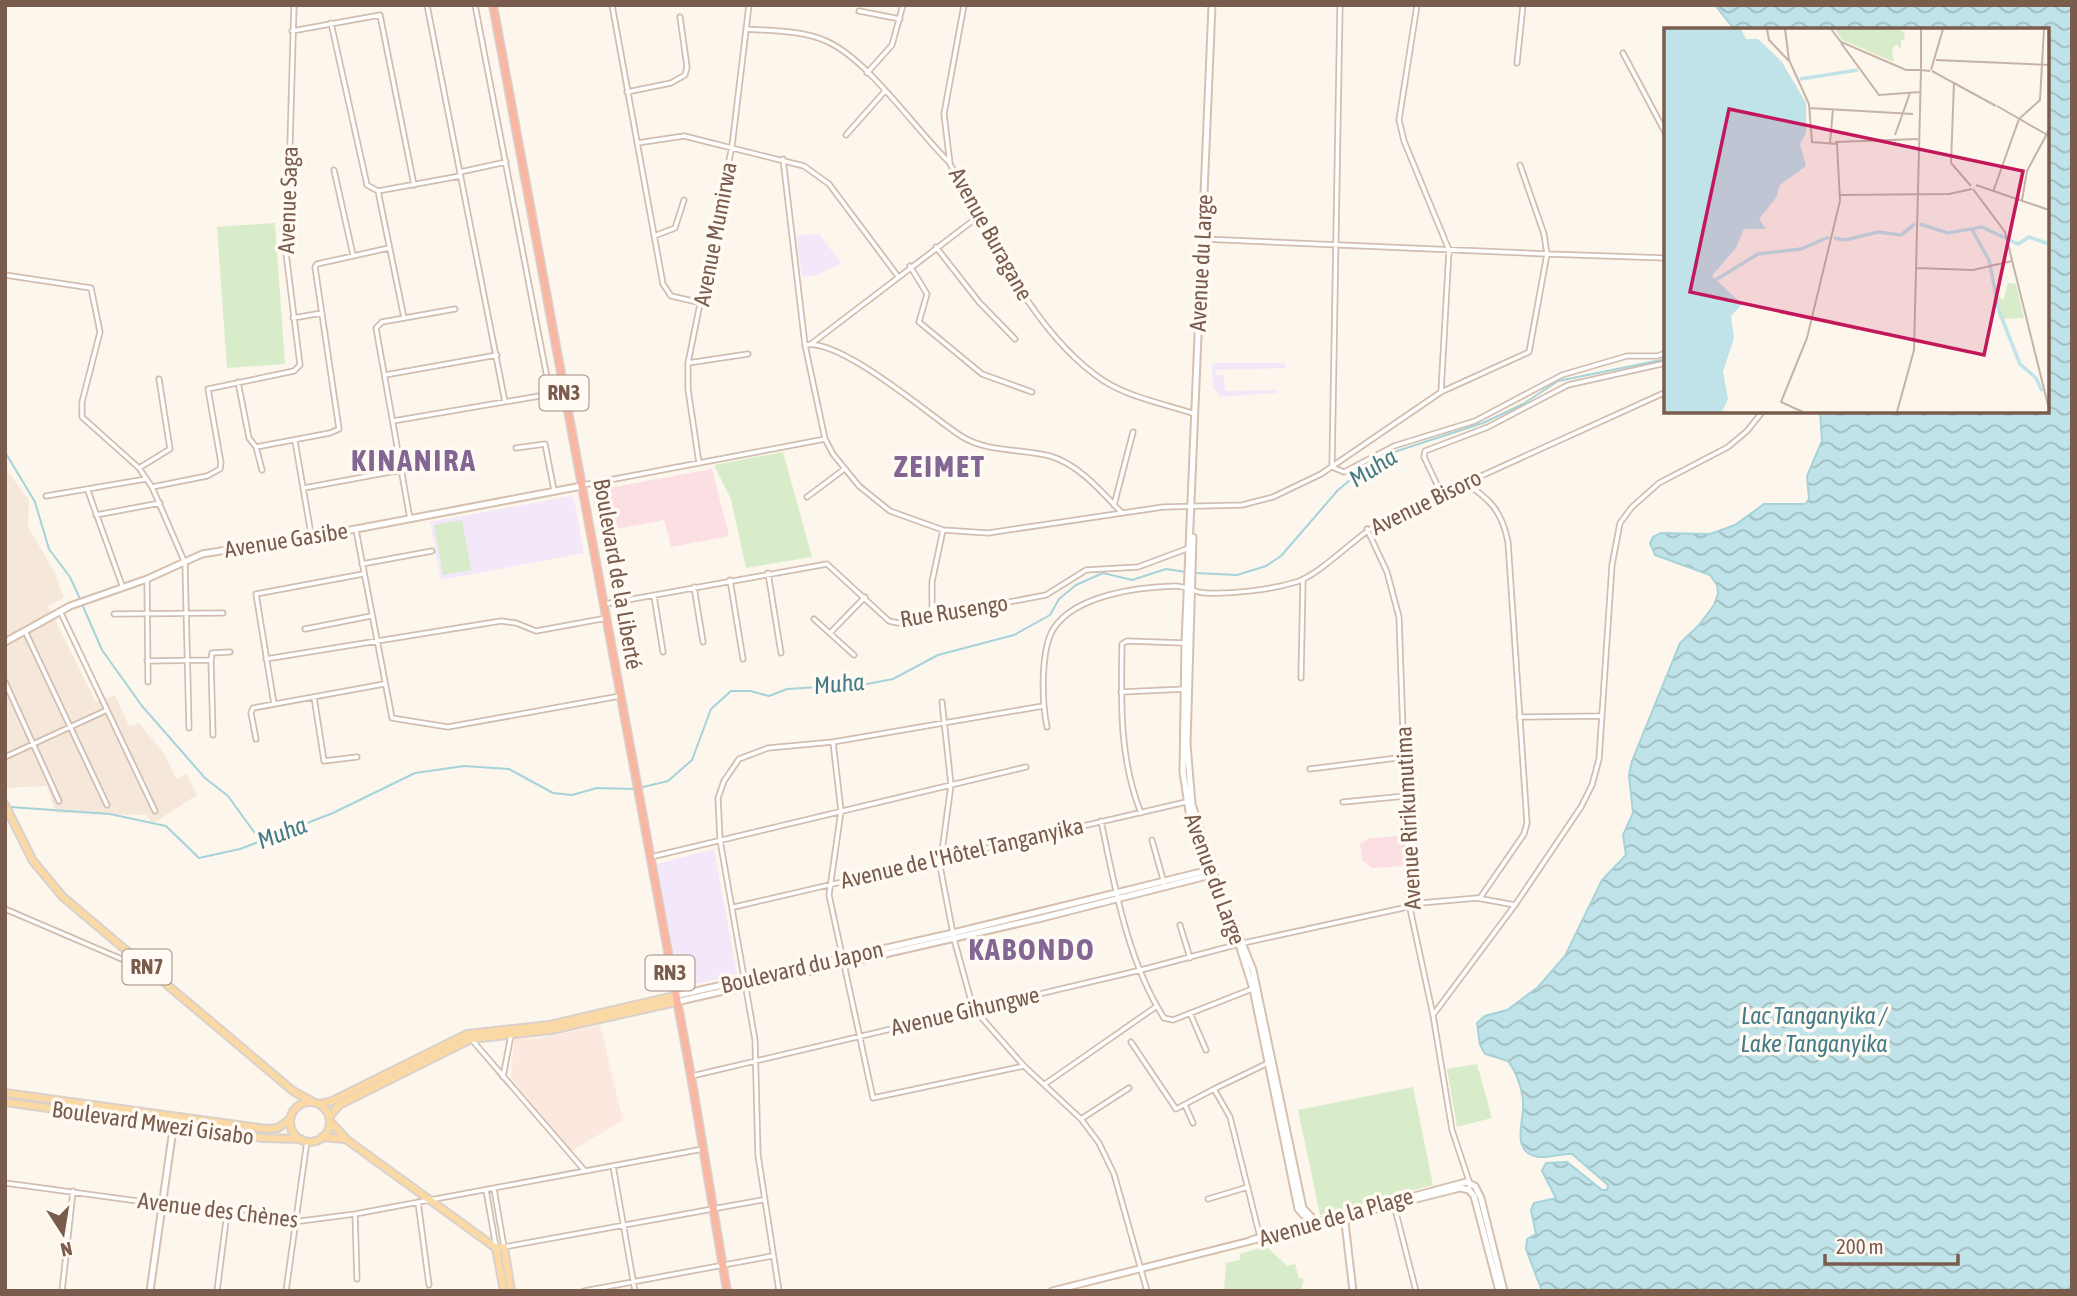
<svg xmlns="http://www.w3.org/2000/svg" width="2077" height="1296" viewBox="0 0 2077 1296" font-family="'Asap Condensed',sans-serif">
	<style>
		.residential { fill: #f5e8da }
		.commercial { fill: #fde8e0 }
		.education { fill: #f3e8fa }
		.medical { fill: #fbdfe3 }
		.park { fill: #d8ecc9 }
		.water { fill: url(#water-waves); stroke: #a5d3da; stroke-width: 2 }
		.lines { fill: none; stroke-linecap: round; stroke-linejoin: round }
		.stream { stroke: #a5d3da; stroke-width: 2 }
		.street-casing { stroke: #d1beb0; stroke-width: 7 }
		.secondary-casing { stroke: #d6c0b0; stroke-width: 9 }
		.primary-casing { stroke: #dad1cd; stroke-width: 10 }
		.highway-casing { stroke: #dad1cd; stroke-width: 10 }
		.street { stroke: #fff; stroke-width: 3.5 }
		.secondary { stroke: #fff; stroke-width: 5 }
		.primary { stroke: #fbd9a5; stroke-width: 6 }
		.highway { stroke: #f7b7a3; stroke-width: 7 }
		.labels { text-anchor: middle; stroke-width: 7; stroke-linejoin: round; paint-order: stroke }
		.shield { fill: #fffaf3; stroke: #a28b7f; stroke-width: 2 }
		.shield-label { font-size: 21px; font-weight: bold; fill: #7a5c4d }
		.street-label { font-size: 23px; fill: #7a5c4d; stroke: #fffaf3 }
		.water-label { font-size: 24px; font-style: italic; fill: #437c86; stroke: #fffaf3 }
		.district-label { font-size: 30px; font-weight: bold; letter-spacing: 2px; fill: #846695; stroke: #fffaf3 }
		.inset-river { fill: none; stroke: #bfe3e8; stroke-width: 3.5 }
		.inset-road { fill: none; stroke: #c5b3a7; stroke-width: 2 }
		.view { fill: #c2185b; fill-opacity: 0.15; stroke: #c2185b; stroke-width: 3.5 }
		.inset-edge { fill: none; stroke: #7a5c4d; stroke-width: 3.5 }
	</style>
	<defs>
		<pattern id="water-waves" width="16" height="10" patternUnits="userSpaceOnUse" patternTransform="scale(1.75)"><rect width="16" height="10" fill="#bfe3e8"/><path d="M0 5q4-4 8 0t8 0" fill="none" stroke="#a0bbbe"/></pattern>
	</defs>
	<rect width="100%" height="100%" fill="#fdf6ec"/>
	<!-- residential -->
	<path class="residential" d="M5 468 29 500 28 527 54 571 64 598 48 606 96 702 115 695 129 726 139 723 165 755 176 779 187 774 197 795 152 824 147 815 56 813 47 786 5 788Z"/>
	<!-- commercial -->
	<path class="commercial" d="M600 1025 623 1120 570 1152 511 1078 514 1039 540 1038Z"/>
	<!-- education -->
	<path class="education" d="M819 234 842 264 816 275 802 277 796 236Z
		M1212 363H1285L1286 368 1216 370 1217 375H1224L1225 391 1278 390 1277 393 1219 397 1217 390H1213Z
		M571 496 574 499 584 553 441 580 430 522Z
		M714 849 737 974 680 988 657 864Z"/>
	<!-- medical -->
	<path class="medical" d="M712 469 729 536 671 547 664 520 600 532 592 491Z
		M1404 836 1405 866 1372 868 1362 860 1360 844 1370 838Z"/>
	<!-- park -->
	<path class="park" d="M275 223 285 364 227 368 217 227Z
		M783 452 812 557 746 568 731 499 714 465Z
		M462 520 471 570 443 575 434 525Z
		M1477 1064 1492 1118 1457 1127 1447 1069Z
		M1413 1087 1433 1185 1320 1215 1298 1110Z
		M1266 1246 1287 1266 1295 1264 1299 1278 1304 1279 1301 1290 1224 1291 1226 1263 1240 1260V1254Z"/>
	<!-- water -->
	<path class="water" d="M1715 5H2072V1291H1542L1526 1249 1527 1239 1536 1234 1531 1210 1534 1203 1556 1198 1542 1171 1546 1163 1567 1162 1602 1190H1607L1608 1185 1572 1154C1561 1153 1550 1158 1539 1157 1511 1153 1523 1125 1523 1107 1524 1094 1517 1072 1508 1061L1485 1054 1480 1045 1477 1023 1485 1016 1507 1010 1538 987 1565 956 1602 880 1626 855 1623 835 1633 813 1629 775 1632 761 1680 643 1699 625 1714 605 1718 594 1717 585 1710 575 1655 555 1650 543 1653 537 1661 533 1710 534 1735 525 1764 504H1805L1809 499 1807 476 1822 441 1820 411H2047V30H1735Z"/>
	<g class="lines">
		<!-- stream -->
		<path class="stream" d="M5 452 35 502 49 549 70 577 80 599
			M1195 573 1237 575 1266 566 1281 556 1338 490 1355 476 1394 452 1483 423 1523 404 1558 381 1666 359
			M82 604 102 650 142 706 205 778 228 796 254 832 267 837
			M639 788 668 781 692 760 711 709 731 691H750L769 696 787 689 867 684 893 679 938 655 1014 635 1050 615 1059 599 1076 585 1103 573 1132 580 1166 569 1186 572
			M10 807 110 814 166 826 199 858 240 849 333 813 415 773 464 766 509 769 553 793 572 795 597 788 634 789"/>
		<!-- street casing -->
		<g class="street-casing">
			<path id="street" d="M427 5 505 402
				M475 5 550 393
				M612 5 663 284 671 296 702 303
				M964 5 944 114 950 164C990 236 1033 334 1104 381 1131 398 1165 404 1195 414
				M1417 5 1399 120 1404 141 1449 250 1441 392
				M859 11 900 19
				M331 23 367 185 378 191
				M746 29C771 31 803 30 826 41 868 59 915 129 949 162
				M292 31 380 15 414 185
				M1623 53 1666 134
				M1517 63 1523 5
				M867 73 892 45 903 5
				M627 92 671 83 685 75 687 67 680 17
				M846 135 885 91
				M637 143 684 136 804 166 829 184 897 275
				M783 159 805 345 825 439 833 454 859 486 890 511 943 530 988 533 1163 507 1242 505 1273 497 1321 474 1441 392 1529 352 1547 254 1666 258
				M334 170 353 255
				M460 172 506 162
				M378 191 404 318
				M378 191 460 176
				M654 236 675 228 684 200
				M1203 239 1547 254 1544 234 1520 165
				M936 247 979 302 1015 339
				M910 266 927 294 919 322 982 374 1032 392
				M5 275 91 288 100 332 82 402V417L139 468 152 487 185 563 189 728
				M293 318 322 313
				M811 344 979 216
				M805 345C841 338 929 415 961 436 988 453 1020 448 1050 456 1078 464 1101 491 1121 512
				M688 363 748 354
				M385 375 497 355
				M238 382 249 438 256 447 262 470
				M393 421 563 392
				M295 441 311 534
				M256 447 330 433 339 429 315 267 317 264 389 248
				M516 448 545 444 554 490
				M699 463 688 389V363L732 146 749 5
				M1332 467 1340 5
				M1332 467 1344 472 1394 446 1475 421 1562 375 1627 356H1657L1666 353
				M139 468 170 449 159 379
				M1464 482C1490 499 1502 511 1508 542L1527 823 1524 834 1480 898
				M583 485 825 439
				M152 487 207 476 220 469 221 463 208 389 294 371 300 365 283 229 289 178 294 5
				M304 488 401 470
				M88 491 123 588
				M1441 493 1424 457 1425 451 1488 427 1568 385 1666 363
				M46 496 146 479
				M807 497 843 470
				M1114 505 1133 432
				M96 515 160 503
				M410 519 376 328 382 322 455 309
				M1367 529 1387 572 1399 617 1409 904 1433 1015 1452 1130 1470 1184 1469 1190
				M356 530 392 718 448 727 620 696
				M362 564 432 551
				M768 573 781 653
				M147 580 148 682
				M730 580 743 659
				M694 587 703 642
				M654 596 663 652
				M605 604 827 564 889 621 898 623 1046 595 1086 570 1138 567 1189 548
				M60 611 155 811
				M114 614 223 613
				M932 616V582L943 530
				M814 619 854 655
				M305 629 371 616
				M25 631 107 805
				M830 633 865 597
				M266 659 501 621 516 623 536 631 607 618
				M211 660 212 653 230 652
				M147 661 211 660 213 735
				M1301 678 1303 580
				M5 682 59 801
				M1121 692 1186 689
				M314 697 324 761 357 757
				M942 702 951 785 940 866 954 939 973 1008 1024 1066 1081 1119 1099 1143 1114 1174 1147 1291
				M274 704 256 594 363 574
				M1519 717 1600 716
				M1047 727C1042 703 1040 649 1054 628 1076 595 1138 587 1175 586 1187 586 1195 593 1206 593 1233 594 1270 590 1296 582 1320 575 1356 536 1382 521L1666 392
				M256 739 251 713 253 708 384 684
				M833 742 841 811 829 895 873 1098 1024 1066
				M5 757 107 710
				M1310 769 1405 757
				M1343 802 1406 796
				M1141 813C1119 758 1121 702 1122 644L1127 641 1184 643
				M1101 821C1115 887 1127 960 1164 1018L1173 1020 1252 989
				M1152 840 1164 883
				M651 857 1026 767
				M734 907 1186 802
				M5 909 145 969
				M1180 925 1190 958
				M1190 1013 1206 1050
				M1433 1015 1515 905 1581 807 1592 785 1599 759 1612 565 1620 523 1632 507 1659 483 1728 447 1747 431 1763 411
				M472 1040 585 1171
				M1131 1042 1176 1109 1214 1089
				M692 1076 1141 970 1239 944 1403 908 1409 904 1477 898 1515 905
				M503 1077 511 1035
				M1045 1084 1157 1006
				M1185 1105 1193 1123
				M1081 1119 1129 1088
				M613 1166 635 1291
				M5 1183 293 1222 355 1214 703 1149
				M494 1189 504 1247 762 1200
				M486 1190 496 1247
				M1208 1199 1248 1187
				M418 1202 429 1285
				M1394 1205 1416 1291
				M355 1214 357 1279
				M1260 1237 1230 1117 1214 1089 1268 1063
				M62 1291 73 1191
				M217 1291 227 1213
				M286 1291 307 1141
				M584 1291 772 1256
				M779 1291 758 1155 755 1040 720 840 718 798 724 781 739 759 768 748 833 742 1043 706"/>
		</g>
		<!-- secondary casing -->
		<g class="secondary-casing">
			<path id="secondary" d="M1212 5 1185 643 1183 772 1192 831 1236 935 1253 989 1298 1209 1314 1226
				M1193 537 1187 744 1192 804 1212 869 1253 970 1303 1208 1318 1224
				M5 642 70 606 147 579 202 554 356 529 582 486
				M674 996 953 933 1209 870
				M676 1002 1042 918 1211 875
				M1344 1214 1353 1291
				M1251 1240 1466 1182 1475 1186 1481 1198 1504 1291
				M150 1291 174 1122
				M1052 1291 1460 1188 1469 1190 1474 1196 1499 1291"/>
		</g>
		<!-- primary casing -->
		<g class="primary-casing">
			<path id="primary" d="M5 805 33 861 63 897 293 1091 313 1102
				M5 1093 267 1129 278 1128 290 1119
				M5 1102 263 1138 301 1139
				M290 1122a20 20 0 1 1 40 0a20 20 0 1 1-40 0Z
				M319 1104 332 1101 467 1034 549 1025 674 996
				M329 1117 339 1105 471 1039 551 1030 676 1002
				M330 1121 347 1140 496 1248
				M322 1137 345 1139
				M496 1248 504 1247 511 1291
				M496 1248 504 1291"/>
		</g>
		<!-- highway casing -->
		<g class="highway-casing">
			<path id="highway" d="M493 5 691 1076 727 1291"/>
		</g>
		<!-- street -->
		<use href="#street" class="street"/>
		<!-- secondary -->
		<use href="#secondary" class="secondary"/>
		<!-- primary -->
		<use href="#primary" class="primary"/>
		<!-- highway -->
		<use href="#highway" class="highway"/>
	</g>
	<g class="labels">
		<!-- shield labels -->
		<g class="shield">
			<rect x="539.5" y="375.5" width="49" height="35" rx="5"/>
			<rect x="122.5" y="949.5" width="49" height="35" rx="5"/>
			<rect x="645.5" y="955.5" width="49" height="35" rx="5"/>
		</g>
		<g class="shield-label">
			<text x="564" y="400">RN3</text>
			<text x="147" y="974">RN7</text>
			<text x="670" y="980">RN3</text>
		</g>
		<!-- street labels -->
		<g class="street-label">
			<text transform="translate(288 200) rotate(-88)" y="8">Avenue Saga</text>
			<text transform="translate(715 234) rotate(-79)" y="8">Avenue Mumirwa</text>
			<text transform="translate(991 234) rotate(61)" y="8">Avenue Buragane</text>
			<text transform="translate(1201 263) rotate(-87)" y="8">Avenue du Large</text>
			<text transform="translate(1426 502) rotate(-26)" y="8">Avenue Bisoro</text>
			<text transform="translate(286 540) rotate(-9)" y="8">Avenue Gasibe</text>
			<text transform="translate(618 574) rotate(80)" y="8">Boulevard de la Liberté</text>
			<text transform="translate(954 611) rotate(-9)" y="8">Rue Rusengo</text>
			<text transform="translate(1408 818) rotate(-93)" y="8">Avenue Ririkumutima</text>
			<text transform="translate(962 853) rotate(-13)" y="8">Avenue de l'Hôtel Tanganyika</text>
			<text transform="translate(1215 879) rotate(70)" y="8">Avenue du Large</text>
			<text transform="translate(802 967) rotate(-13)" y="8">Boulevard du Japon</text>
			<text transform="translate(965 1011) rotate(-13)" y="8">Avenue Gihungwe</text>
			<text transform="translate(153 1123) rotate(8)" y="8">Boulevard Mwezi Gisabo</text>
			<text transform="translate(218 1210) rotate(7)" y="8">Avenue des Chènes</text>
			<text transform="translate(1336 1217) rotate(-16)" y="8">Avenue de la Plage</text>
		</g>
		<!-- water labels -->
		<g class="water-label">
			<text transform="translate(1373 468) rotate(-32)" y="8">Muha</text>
			<text transform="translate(839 684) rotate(-5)" y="8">Muha</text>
			<text transform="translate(282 833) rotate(-21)" y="8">Muha</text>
			<text x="1814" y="1024">Lac Tanganyika /<tspan x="1814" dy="28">Lake Tanganyika</tspan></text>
		</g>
		<!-- district labels -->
		<g class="district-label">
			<text x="414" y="471">KINANIRA</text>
			<text x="940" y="477">ZEIMET</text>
			<text x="1032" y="960">KABONDO</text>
		</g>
	</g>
	<!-- overview -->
	<g transform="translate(1664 28)">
		<rect width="385" height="385" fill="#fdf6ec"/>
		<path d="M171 1H233L240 4 241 11 237 12V21L232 16 228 22 230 34 178 12ZM344 255 352 256 360 290 335 291 332 264 339 273Z" fill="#d8ecc9"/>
		<path d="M0 1H77L82 11H94L118 34 142 75V105L136 116 142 138 116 157 112 170 95 191 102 201H80L72 220 48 248 78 276 67 288 70 310 59 344 64 371 58 384H0Z" fill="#bfe3e8"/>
		<path class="inset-river" d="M136 51 194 42M256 196 284 205 318 199 354 216 365 209 385 216M307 200 325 232 335 283 356 336 372 350 378 363M170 210 181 212 214 204 237 207 251 196M50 253 94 226 137 221 165 209"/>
		<path class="inset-road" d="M103 1 105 12 125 33M121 1 125 32 145 76 148 114 173 116 176 173 143 310 117 374 139 384M167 1 177 14 242 42H257M257 1V41M177 15 215 67 256 64M272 32 385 37M267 42 279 1M268 43 290 55 287 135M290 55 332 78M333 78 385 108M145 80 249 86M231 107 246 65M171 114 254 111M166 115 169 81M287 135 307 158M312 157 385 182M309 161 341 204 385 381M329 164 355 91 376 72 380 1M175 167 285 166 308 161M358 172 363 143 385 102M252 240 309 242 348 233M233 384 250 322 257 42 266 43"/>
		<path class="view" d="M65 81 359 143 320 327 26 264Z"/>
		<rect width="385" height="385" class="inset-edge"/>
	</g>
	<!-- border -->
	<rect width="2077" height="1296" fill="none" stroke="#7a5c4d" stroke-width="14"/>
	<!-- north arrow -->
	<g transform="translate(63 1233) rotate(168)" stroke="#fffaf3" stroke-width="5" paint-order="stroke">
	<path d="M0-5L12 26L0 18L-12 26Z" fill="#7a5c4d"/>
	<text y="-10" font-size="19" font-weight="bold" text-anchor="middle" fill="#7a5c4d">N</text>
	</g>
	<!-- scale -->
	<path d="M1825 1254v10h133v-10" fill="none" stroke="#7a5c4d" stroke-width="3.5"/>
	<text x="1836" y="1254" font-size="21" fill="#7a5c4d" stroke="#fffaf3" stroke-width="5" paint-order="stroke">200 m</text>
</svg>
